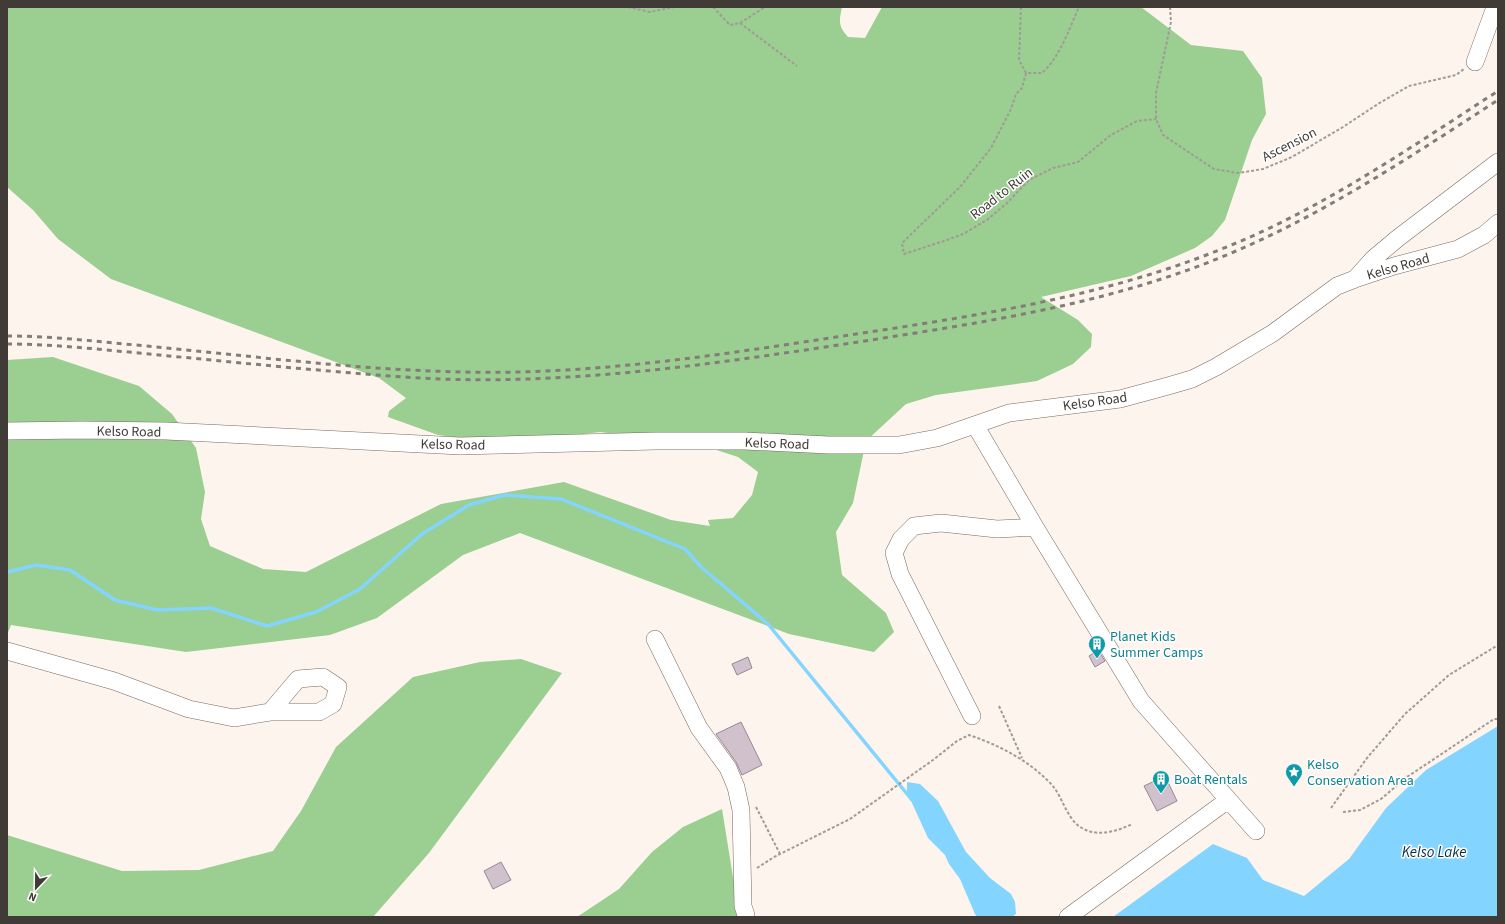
<svg xmlns="http://www.w3.org/2000/svg" width="1505" height="924" viewBox="0 0 1505 924" font-family="'Source Sans 3',sans-serif">
	<style>
		.forest { fill: #9bce91 }
		.water { fill: #83d5ff }
		.lines { fill: none; stroke-linecap: round; stroke-linejoin: round }
		.stream { stroke: #83d5ff; stroke-width: 3.5 }
		.building { fill: #d0c1cd; stroke: #958892 }
		.minor-casing { stroke: #786961; stroke-width: 18 }
		.path { stroke: #a29a95; stroke-width: 2; stroke-dasharray: 3 2; stroke-linecap: butt }
		.minor { stroke: #fff; stroke-width: 17 }
		.rail { stroke: #837c77; stroke-width: 3; stroke-dasharray: 5 5; stroke-linecap: butt }
		.labels { text-anchor: middle; stroke-width: 3; stroke-linejoin: round; paint-order: stroke }
		.street-label { font-size: 14px; fill: #413b37; stroke: #fff }
		.culture-label { font-size: 14px; fill: #0d838f; stroke: #fff; text-anchor: start }
		.water-label { font-size: 15px; font-style: italic; fill: #082f3f; stroke: #fff }
	</style>
	<rect width="100%" height="100%" fill="#fef4ee"/>
	<!-- forest -->
	<path class="forest" d="M7 7H842C839 21 838 26 848 37L865 38 882 7H1141L1191 45 1243 51 1262 78 1266 114 1252 140 1225 220 1212 236 1195 248 1131 276 1041 297 1078 320 1092 334 1091 347 1073 364 1037 381 936 395 906 404 866 441 853 503 836 532 842 575 886 613 894 632 874 652 789 634 520 533 463 555 377 618 330 635 186 652 11 625 7 635V360L53 357 139 386 172 414 196 448 205 492 201 519 210 546 263 569 306 572 441 504 564 482 671 520 710 526 708 520 733 518 752 495 758 472 738 457 698 444 600 432 505 444 438 435 388 417 389 411 406 398 379 378 111 279 58 239 33 210 7 187Z
		M521 659 562 673 429 853 373 917H7V835L122 871 199 870 273 851 301 811 336 747 413 677 480 662Z
		M722 809 737 902 744 917H577L619 889 652 852 683 827Z"/>
	<!-- water -->
	<path class="water" d="M1498 726V917H1113L1213 844 1247 858 1263 880 1304 896 1349 859 1386 808 1426 770Z
		M907 782 920 784 938 801 966 852 990 878 1011 894 1015 902 1016 914 1012 917H977L975 914 960 879 949 864 945 855 928 838 907 792Z"/>
	<g class="lines">
		<!-- stream -->
		<path class="stream" d="M7 572 36 565 70 570 115 600 157 610 211 608 267 626 316 612 360 589 422 534 469 505 504 495 561 499 685 549 701 567 768 624 912 800"/>
	</g>
	<!-- building -->
	<path class="building" d="M1098 650 1105 661 1095 667 1089 656Z
		M748 657 752 668 737 675 732 664Z
		M741 722 762 765 742 775 736 762 716 734Z
		M1165 776 1177 801 1157 811 1144 786Z
		M501 862 511 880 493 889 484 871Z"/>
	<g class="lines">
		<!-- minor casing -->
		<g class="minor-casing">
			<path id="minor" d="M1475 62 1494 10 1496 7
				M1356 278 1373 259 1398 238 1498 162
				M975 425 1035 527 1141 701 1256 831
				M7 431 82 430 166 431 460 446 656 441H745L828 445H899L937 438 1009 413 1120 399 1168 386 1192 379 1216 367 1273 333 1337 286 1355 279 1394 266 1458 249 1484 235 1498 223
				M655 639 699 728 728 768 736 787 741 810 743 906 746 915
				M7 651 114 681 189 709 234 718 270 712H319L333 704 338 687 323 677 298 679 270 712
				M972 716 900 574 894 553 901 539 914 526 941 523 997 529 1035 527
				M1068 917 1228 800"/>
		</g>
		<!-- path -->
		<path class="path" d="M628 7 650 12 674 7
			M713 7 730 25 740 23 765 7
			M1021 7 1019 60 1026 73H1042C1060 57 1069 29 1079 7
			M1170 7 1171 22 1156 93V119L1163 135 1214 169 1238 173 1263 169 1292 157 1343 127 1378 104 1409 86 1456 75 1464 69
			M740 23 797 66
			M1026 73 1022 88 1016 94 1011 109 991 148 960 187 902 243 904 254 947 240 963 234 987 220 1006 204 1029 180 1053 168 1078 162 1111 135 1137 121 1156 119
			M999 706 1022 758
			M756 807 780 854
			M1331 808 1367 758 1405 714 1449 675 1498 645
			M1343 812 1360 810 1381 799 1407 777 1494 719H1498
			M757 868 774 857 850 819 933 760 957 741 969 735C999 745 1030 761 1052 785 1060 794 1064 808 1072 819 1087 839 1112 834 1132 824"/>
		<!-- minor -->
		<use href="#minor" class="minor"/>
		<!-- rail -->
		<path class="rail" d="M7 336C54 336 100 342 147 346 252 356 358 370 464 372 589 375 713 356 836 337 968 317 1104 298 1229 246 1325 207 1411 147 1498 91
			M7 344C51 344 95 349 139 353 190 358 242 363 294 368 343 372 392 377 441 379 581 384 720 363 858 342 986 322 1116 303 1236 251 1329 211 1413 155 1498 100"/>
	</g>
	<!-- icons -->
	<defs>
		<g id="building-pin" transform="scale(0.9)"><path d="M0 17L-7.5 6A9.5 9.5 0 1 1 7.5 6Z" fill="#0f9aa8" stroke="#fff"/><path d="M-4-6H4V6H1V3H-1V6H-4ZM-2.5-4.3h1.7v1.8h-1.7ZM.8-4.3h1.7v1.8H.8ZM-2.5-1h1.7V.8h-1.7ZM.8-1h1.7V.8H.8Z" fill="#fff"/></g>
		<g id="sight-pin" transform="scale(0.9)"><path d="M0 17L-7.5 6A9.5 9.5 0 1 1 7.5 6Z" fill="#0f9aa8" stroke="#fff"/><path d="M0-6L1.8-2.2L6-1.7L2.9 1.2L3.7 5.4L0 3.3L-3.7 5.4L-2.9 1.2L-6-1.7L-1.8-2.2Z" fill="#fff"/></g>
	</defs>
	<g fill-rule="evenodd">
		<use href="#building-pin" x="1097" y="644"/>
		<use href="#sight-pin" x="1294" y="772"/>
		<use href="#building-pin" x="1161" y="779"/>
	</g>
	<g class="labels">
		<!-- street labels -->
		<g class="street-label">
			<text transform="translate(1289 144) rotate(-27)" y="5">Ascension</text>
			<text transform="translate(1001 193) rotate(-38)" y="5">Road to Ruin</text>
			<text transform="translate(1398 266) rotate(-16)" y="5">Kelso Road</text>
			<text transform="translate(1095 401) rotate(-8)" y="5">Kelso Road</text>
			<text transform="translate(129 431) rotate(1)" y="5">Kelso Road</text>
			<text transform="translate(777 443) rotate(2)" y="5">Kelso Road</text>
			<text transform="translate(453 444) rotate(1)" y="5">Kelso Road</text>
		</g>
		<!-- culture labels -->
		<g class="culture-label">
			<text x="1110" y="641">Planet Kids<tspan x="1110" dy="16">Summer Camps</tspan></text>
			<text x="1307" y="769">Kelso<tspan x="1307" dy="16">Conservation Area</tspan></text>
			<text x="1174" y="784">Boat Rentals</text>
		</g>
		<!-- water labels -->
		<g class="water-label">
			<text x="1434" y="857">Kelso Lake</text>
		</g>
	</g>
	<!-- border -->
	<rect width="1505" height="924" fill="none" stroke="#413b37" stroke-width="16"/>
	<!-- north arrow -->
	<g transform="translate(36 888) rotate(202)" stroke="#ffffff" stroke-width="3" paint-order="stroke">
	<path d="M0-3L7 15L0 10L-7 15Z" fill="#413b37"/>
	<text y="-6" font-size="11" font-weight="bold" text-anchor="middle" fill="#413b37">N</text>
	</g>
</svg>
